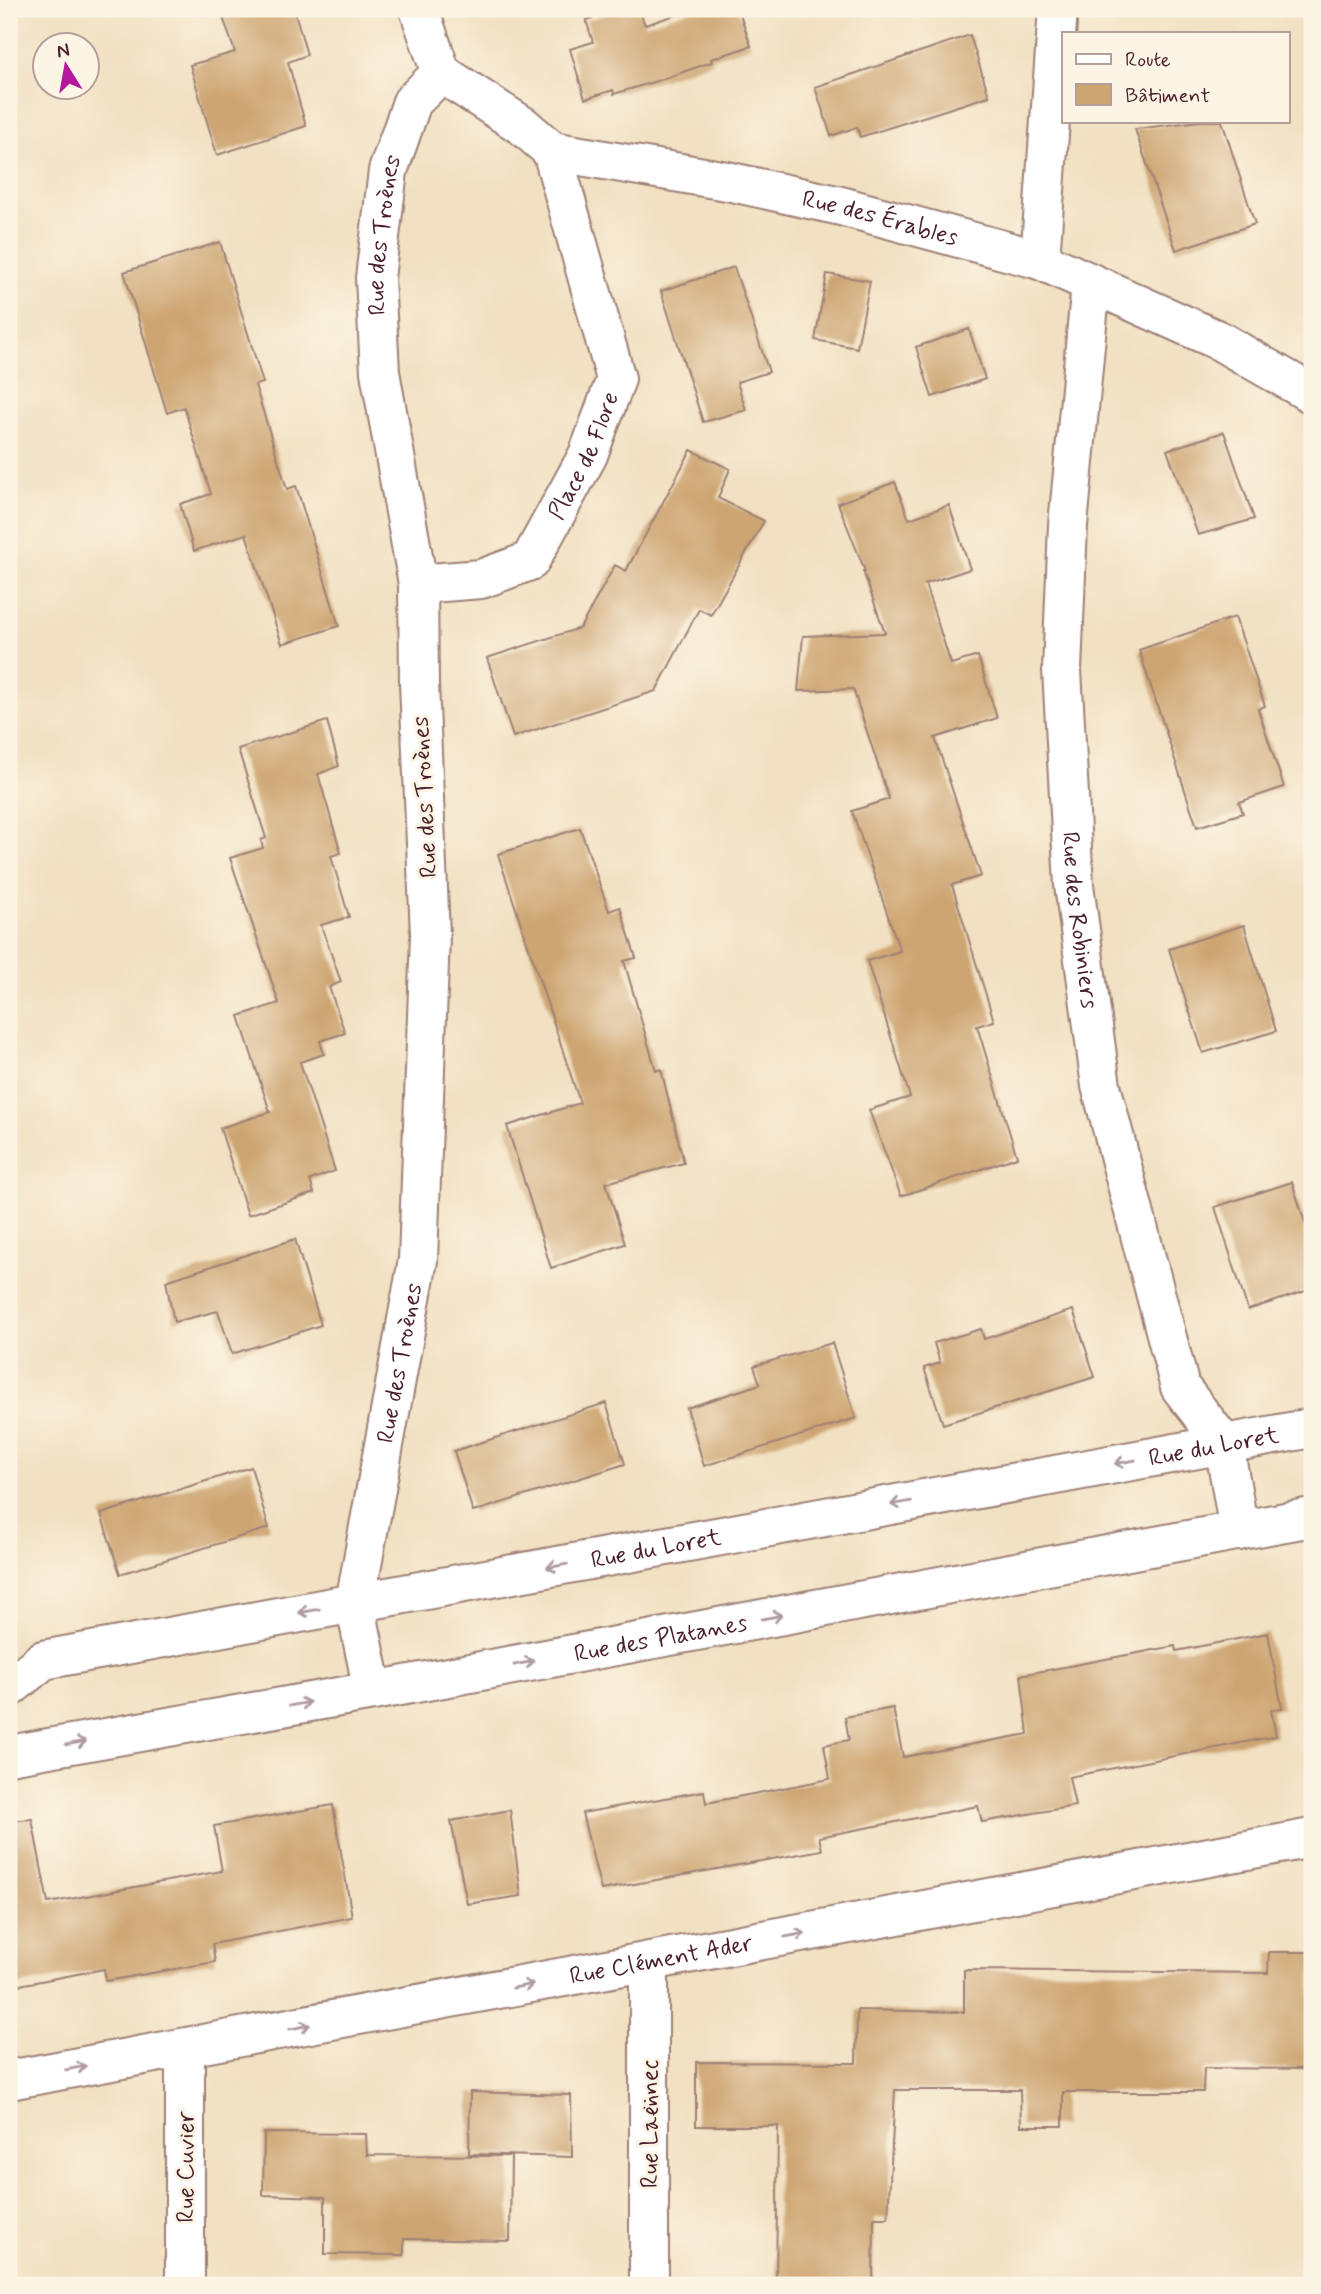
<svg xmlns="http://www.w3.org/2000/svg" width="1321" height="2294" viewBox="0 0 1321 2294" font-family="Mynerve,sans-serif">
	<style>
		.building { fill: #cda572 }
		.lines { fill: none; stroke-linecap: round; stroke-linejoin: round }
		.street-casing { stroke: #9e8076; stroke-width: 42 }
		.street { stroke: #fff; stroke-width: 38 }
		.oneway { stroke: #ae9aa0 }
		.labels { text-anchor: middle; stroke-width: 6; stroke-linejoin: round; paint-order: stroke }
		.street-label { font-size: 24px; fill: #4a1f2b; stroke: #fcf5e5 }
	</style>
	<rect width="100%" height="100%" fill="#fcf5e5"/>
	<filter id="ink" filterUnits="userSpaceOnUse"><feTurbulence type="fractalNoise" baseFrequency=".0143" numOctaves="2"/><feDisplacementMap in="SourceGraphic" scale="14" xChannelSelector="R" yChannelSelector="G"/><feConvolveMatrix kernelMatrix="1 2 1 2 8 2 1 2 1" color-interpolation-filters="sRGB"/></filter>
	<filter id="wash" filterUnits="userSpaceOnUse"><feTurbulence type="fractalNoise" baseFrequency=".00686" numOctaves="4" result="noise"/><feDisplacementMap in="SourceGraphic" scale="28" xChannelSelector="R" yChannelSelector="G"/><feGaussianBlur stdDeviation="1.57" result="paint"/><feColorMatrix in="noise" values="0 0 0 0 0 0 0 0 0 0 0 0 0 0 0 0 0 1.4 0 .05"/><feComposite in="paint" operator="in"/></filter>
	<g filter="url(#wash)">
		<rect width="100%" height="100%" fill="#f1e0c1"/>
		<g id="blocks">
			<!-- building -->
			<path class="building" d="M220 9H294L307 55 288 62 306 126 217 155 190 65 235 52Z
				M623 9H639L645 25 694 9H738L751 46 711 59 712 62 663 79 614 94 613 90 585 99 570 49 593 42 586 20Z
				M970 35 989 96 860 137 857 127 831 136 815 87Z
				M1200 121H1222L1255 224 1176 250 1135 129Z
				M220 242 263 383 255 385 287 489 296 486 339 626 282 644 246 534 194 551 180 504 211 494 184 407 167 413 124 272Z
				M734 267 769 372 737 382 746 410 703 422 661 291Z
				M827 274 870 281 857 348 815 340Z
				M969 329 985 379 932 397 916 347Z
				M1224 432 1254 519 1198 535 1167 450Z
				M691 450 730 469 718 498 764 521 711 615 699 609 656 691 513 737 487 658 580 628 615 565 626 571Z
				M895 482 909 519 949 505 970 569 925 584 951 664 978 656 997 718 935 738 981 876 952 885 994 1021 977 1026 1017 1157 901 1196 869 1110 910 1097 867 961 900 951 852 811 889 799 853 689 798 691 803 636 885 633 863 571H865L838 503Z
				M1235 617 1265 706 1258 709 1284 787 1239 802 1243 813 1197 827 1139 650Z
				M327 721 339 766 318 774 341 853 331 856 349 917 321 925 341 982 329 987 345 1033 320 1041 324 1054 300 1062 335 1171 310 1180 314 1193 248 1215 220 1128 270 1112 239 1016 279 1003 230 858 263 848 261 840 266 838 238 749Z
				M580 828 609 911 620 907 636 958 624 961 656 1071 661 1069 684 1163 606 1183 625 1244 551 1268 507 1126 580 1103 498 854Z
				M1244 925 1276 1031 1203 1053 1169 949Z
				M1292 1182 1312 1244V1289L1248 1310 1215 1207Z
				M295 1239 321 1325 232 1354 218 1311 174 1322 166 1281Z
				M1073 1310 1095 1377 943 1424 924 1368 940 1363 934 1343 981 1329 984 1339Z
				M832 1343 856 1418 704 1466 687 1408 760 1384 754 1366Z
				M606 1403 625 1464 473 1512 454 1451Z
				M251 1467 269 1528 120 1574 101 1514Z
				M1268 1633 1282 1708 1271 1710 1276 1736 1069 1777 1075 1806 982 1822 978 1806 819 1837 822 1850 601 1890 582 1813 704 1791 706 1803 830 1779 824 1745 849 1740 845 1717 893 1708 903 1757 1028 1734 1021 1675 1175 1646 1176 1651Z
				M333 1805 352 1917 212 1944 215 1962 106 1981 104 1969 9 1987V1821L32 1819 48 1903 222 1871 214 1826Z
				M510 1810 521 1896 467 1904 451 1821Z
				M1269 1952H1312L1310 2069 1204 2068 1203 2092H1063V2126H1021L1020 2090H895L888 2218H874L873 2285H776L778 2126H696V2062L856 2063 857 2010 964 2012V1970L1268 1973Z
				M470 2092 571 2095 572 2157 469 2154Z
				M264 2133 366 2134 367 2155 511 2156 510 2241 404 2239V2255L325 2254V2197L263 2195Z"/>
		</g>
	</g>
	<g filter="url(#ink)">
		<use href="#blocks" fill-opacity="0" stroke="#9e8076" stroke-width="2"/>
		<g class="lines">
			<!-- street casing -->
			<g class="street-casing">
				<g id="street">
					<path id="s1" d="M441 73 523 126 552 151 727 181 841 206 1040 260 1220 341 1312 394"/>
					<path d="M1040 260 1058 9"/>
					<path id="s2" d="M1091 283 1068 525 1062 670 1074 885 1101 1086 1180 1387 1224 1444 1239 1531"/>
					<path id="s3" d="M418 584 481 579 530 561 588 455 616 379 552 151"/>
					<path id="s4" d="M9 1688 43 1660 1312 1428"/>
					<path id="s5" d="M373 1691 355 1603 418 1260 430 935 419 683 418 584 380 372 375 278 388 171 412 102 441 73 419 9"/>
					<path id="s6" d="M9 1755 373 1691 1312 1517"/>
					<path id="s7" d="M9 2080 1312 1838"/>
					<path d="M185 2285V2049"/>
					<path d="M649 2285V1962"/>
				</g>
			</g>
			<!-- street -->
			<use href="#street" class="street"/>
		</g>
		<!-- one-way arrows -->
		<defs><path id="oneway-shaft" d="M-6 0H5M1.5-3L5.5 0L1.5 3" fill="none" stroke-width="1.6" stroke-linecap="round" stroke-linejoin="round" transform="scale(1.75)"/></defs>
		<g class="oneway">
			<use href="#oneway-shaft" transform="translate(1125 1462) rotate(170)"/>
			<use href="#oneway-shaft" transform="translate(901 1503) rotate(170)"/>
			<use href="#oneway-shaft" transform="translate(557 1566) rotate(170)"/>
			<use href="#oneway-shaft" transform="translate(309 1611) rotate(170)"/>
			<use href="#oneway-shaft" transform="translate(772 1617) rotate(-11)"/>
			<use href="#oneway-shaft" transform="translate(524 1663) rotate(-11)"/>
			<use href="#oneway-shaft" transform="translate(300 1704) rotate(-10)"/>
			<use href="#oneway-shaft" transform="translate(76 1743) rotate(-10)"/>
			<use href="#oneway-shaft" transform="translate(795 1935) rotate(-11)"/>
			<use href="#oneway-shaft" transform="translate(523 1986) rotate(-11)"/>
			<use href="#oneway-shaft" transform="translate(300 2027) rotate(-11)"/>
			<use href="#oneway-shaft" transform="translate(76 2068) rotate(-10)"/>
		</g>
	</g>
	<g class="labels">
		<!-- street labels -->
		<g class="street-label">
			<text dy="8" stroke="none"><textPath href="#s1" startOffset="471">Rue des Érables</textPath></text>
			<text dy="8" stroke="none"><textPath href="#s5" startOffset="1468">Rue des Troènes</textPath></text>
			<text dy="8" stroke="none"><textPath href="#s3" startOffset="234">Place de Flore</textPath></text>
			<text transform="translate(424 797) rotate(-93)" y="8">Rue des Troènes</text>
			<text dy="8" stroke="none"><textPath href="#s2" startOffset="639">Rue des Robiniers</textPath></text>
			<text dy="8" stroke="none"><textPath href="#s5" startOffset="334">Rue des Troènes</textPath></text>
			<text dy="8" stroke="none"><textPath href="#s4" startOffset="1234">Rue du Loret</textPath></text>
			<text dy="8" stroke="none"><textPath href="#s4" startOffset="667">Rue du Loret</textPath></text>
			<text dy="8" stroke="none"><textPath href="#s6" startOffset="662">Rue des Platanes</textPath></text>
			<text dy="8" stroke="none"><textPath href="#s7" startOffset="663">Rue Clément Ader</textPath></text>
			<text transform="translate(649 2124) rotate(-90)" y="8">Rue Laënnec</text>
			<text transform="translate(185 2167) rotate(-90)" y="8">Rue Cuvier</text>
		</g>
	</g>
	<!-- margin -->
	<rect width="1321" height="2294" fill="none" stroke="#fcf5e5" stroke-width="35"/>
	<!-- legend -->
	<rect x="1062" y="32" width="228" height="91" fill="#fcf5e5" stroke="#b59f9b" stroke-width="2"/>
	<rect x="1076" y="54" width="35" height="10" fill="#ffffff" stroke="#b59f9b" stroke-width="2"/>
	<text x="1125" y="66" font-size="21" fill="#4a1f2b">Route</text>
	<rect x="1076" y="84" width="35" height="21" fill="#cda572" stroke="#b59f9b" stroke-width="2"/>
	<text x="1125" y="102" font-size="21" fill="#4a1f2b">Bâtiment</text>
	<!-- north arrow -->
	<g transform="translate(66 66) rotate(349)"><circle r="33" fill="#fcf5e5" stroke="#b59f9b" stroke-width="2"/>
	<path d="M0-5L12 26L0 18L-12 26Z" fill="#b5179e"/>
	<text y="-10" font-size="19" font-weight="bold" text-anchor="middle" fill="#4a1f2b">N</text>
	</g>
</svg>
